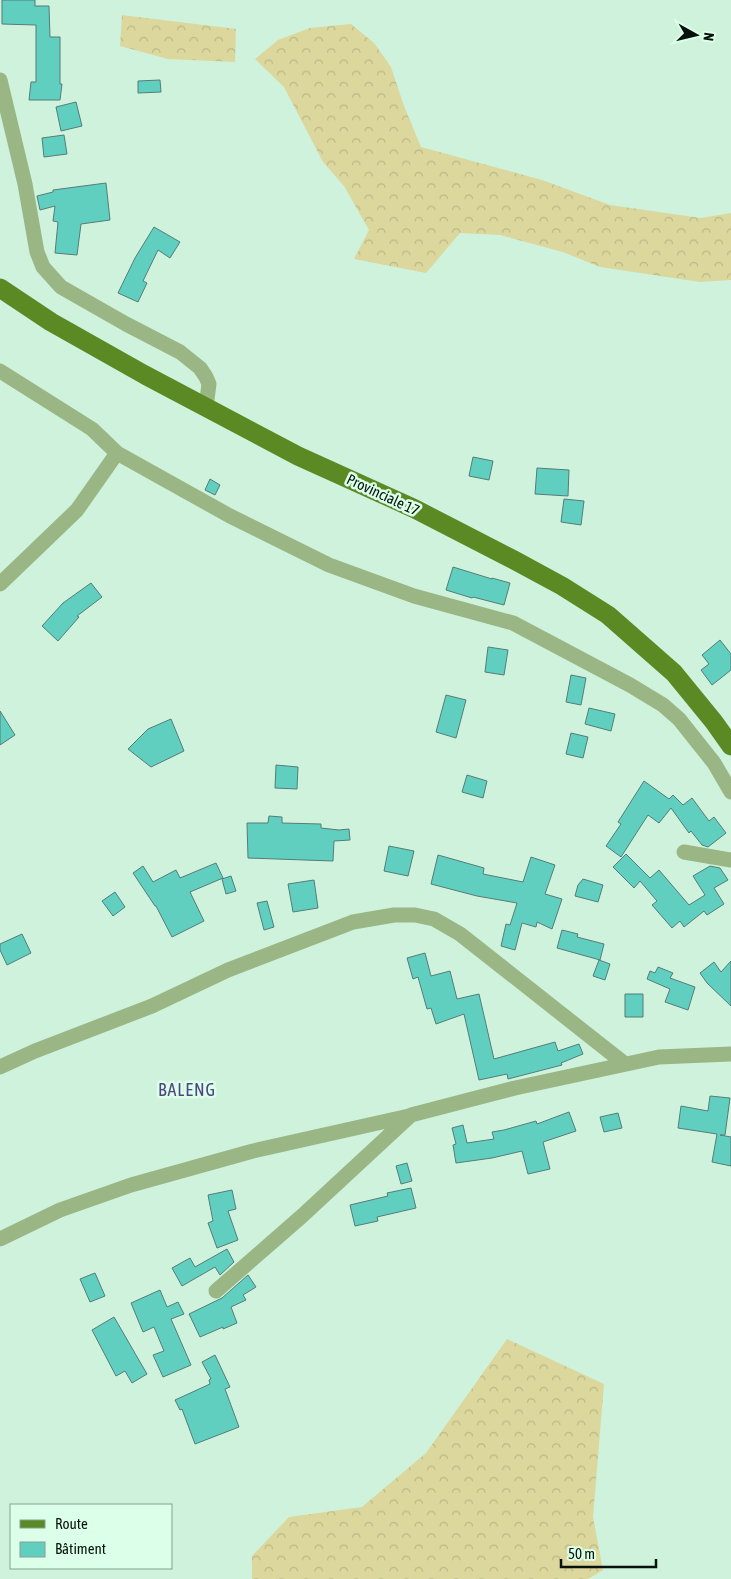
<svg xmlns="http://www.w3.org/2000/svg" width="731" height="1579" viewBox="0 0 731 1579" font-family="'Asap Condensed',sans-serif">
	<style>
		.forest { fill: url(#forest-crowns) }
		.building { fill: #61cfc0; stroke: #547d77 }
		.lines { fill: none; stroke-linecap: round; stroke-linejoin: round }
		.minor { stroke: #9bb685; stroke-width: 15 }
		.major { stroke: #5b8a25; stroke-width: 19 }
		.labels { text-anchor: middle; stroke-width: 5; stroke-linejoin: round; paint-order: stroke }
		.street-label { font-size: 15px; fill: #06120b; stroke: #dcffe9 }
		.quarter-label { font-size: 18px; letter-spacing: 1px; fill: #4f4583; stroke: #dcffe9 }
	</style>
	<defs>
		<pattern id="forest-crowns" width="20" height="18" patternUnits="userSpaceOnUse" patternTransform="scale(1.25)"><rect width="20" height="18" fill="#dbd79d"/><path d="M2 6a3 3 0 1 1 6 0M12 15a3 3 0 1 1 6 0" fill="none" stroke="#bab886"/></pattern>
	</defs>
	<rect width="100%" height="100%" fill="#cff2dc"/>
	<!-- forest -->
	<path class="forest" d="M122 15 236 29 235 62 168 59 120 46Z
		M351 24 374 43 391 67 404 106 421 147 542 180 610 205 701 218 731 213V280L700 282 600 267 563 252 500 235 460 233 426 273 354 259 369 230 344 186 323 162 284 87 255 59 278 40 310 28Z
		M507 1339 604 1384 593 1517 603 1570 588 1579H252V1556L289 1517 362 1507 426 1453Z"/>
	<!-- building -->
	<path class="building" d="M2 0H35V6H49L50 37H60V84H62L60 100H29L31 82H36V25L2 24Z
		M160 80 161 92 138 93V81Z
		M76 102 82 126 61 131 56 107Z
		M64 135 67 154 44 157 42 138Z
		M106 183 110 220 81 224 77 255 55 253 58 222 53 221 55 206 40 210 37 196 53 192V190Z
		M154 227 180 242 170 258 158 250 143 281 147 283 138 302 118 293 135 258Z
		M473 457 493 461 489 480 469 476Z
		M537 468 569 470 568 496 535 494Z
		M210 479 220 485 215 495 205 490Z
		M564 499 584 501 581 525 561 522Z
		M453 567 492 579V578L510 583 504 605 473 597 472 598 446 590Z
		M91 583 102 597 77 616 79 617 58 641 42 626 63 603Z
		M720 640 731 654V670L712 685 701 670 709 664 702 655Z
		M488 647 508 650 504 675 485 672Z
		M571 675 586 678 581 705 566 702Z
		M446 695 466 700 456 738 436 732Z
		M589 708 615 714 611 731 585 724Z
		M0 711 15 735 0 745Z
		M171 719 184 751 151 767 128 749 148 729Z
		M571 733 588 737 583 758 566 754Z
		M276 765 298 767 297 789 275 788Z
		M467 775 487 781 483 798 462 792Z
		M644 781 669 799 673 795 683 805 692 798 709 821 714 817 726 833 708 847 702 845 691 831 689 833 671 808 659 823 648 815 621 857 606 846 621 824 618 822Z
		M269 816 282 817V823L321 824V828L339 830 349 829 350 840 334 841 333 861 248 858 247 823H268Z
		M389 846 414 851 408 876 384 871Z
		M626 854 650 878 659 870 689 905 705 895 693 876 710 866 720 868 728 880 714 888 724 904 707 915 704 911 684 927 680 921 672 928 652 905 657 901 640 881 634 888 613 867Z
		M438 855 484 868 483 874 523 882 531 857 555 865 545 894 562 899 552 929 537 922 536 927 522 923 515 950 501 946 506 924 510 925 517 903 477 896 431 884Z
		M216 863 223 878 190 892 204 921 172 937 156 906H155L133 873 143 866 153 882 176 870 180 878Z
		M231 876 236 891 226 894 222 879Z
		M583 879 603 885 598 902 575 896 578 885Z
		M314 880 318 908 293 912 288 884Z
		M115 892 125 907 113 916 102 901Z
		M267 901 274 927 264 930 257 903Z
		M562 930 578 934 577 937 604 944 600 960 557 948Z
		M22 934 31 953 7 965 0 950V944Z
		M425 953 431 976 450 971 457 999 479 994 494 1059 555 1042 558 1051 579 1044 583 1054 561 1063 562 1065 508 1079 507 1074 479 1080 464 1014 436 1024 431 1008 427 1009 418 977 413 979 407 958Z
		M599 960 610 964 605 980 593 976Z
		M731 961V1006L707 983 700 973 714 962 721 972Z
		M658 967 673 973 670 978 695 987 688 1010 665 1002 670 989 647 979 650 971 655 973Z
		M625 994H643V1017H625Z
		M710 1096 730 1098 725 1135H720L731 1137V1166L712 1162 717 1134 678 1128 681 1106 708 1111Z
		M569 1112 576 1131 543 1142 550 1169 528 1174 522 1151 492 1158 456 1163 453 1145 456 1144 452 1128 463 1125 467 1143 494 1139 492 1132 504 1130 536 1121 537 1124Z
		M618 1113 622 1128 604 1132 600 1117Z
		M407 1163 412 1181 401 1184 396 1166Z
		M411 1188 416 1208 377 1217 378 1221 355 1226 350 1205 388 1196 387 1193Z
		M232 1190 236 1209 228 1211 238 1240 217 1248 208 1223 213 1221 208 1195Z
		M227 1249 234 1262 220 1275 215 1267 182 1286 172 1268 190 1258 195 1267Z
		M95 1273 105 1296 90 1302 80 1279Z
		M248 1275 256 1287 243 1295 246 1300 231 1307 237 1323 223 1329V1327L200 1337 189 1314 222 1298Z
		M160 1290 167 1307 178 1302 184 1314 171 1319 191 1365 163 1377 153 1355 164 1351 154 1327 143 1332 131 1303Z
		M114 1317 147 1374 132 1383 125 1371 116 1376 92 1330Z
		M215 1355 230 1387 225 1389 239 1427 195 1444 182 1409 180 1410 175 1400 210 1384 209 1380 211 1379 202 1362Z"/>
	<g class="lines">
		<!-- minor -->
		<path class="minor" d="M0 80 25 184 37 252 43 267 61 287 126 324 180 352 200 368 206 377 209 384 206 407
			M0 371 92 429 117 453 230 516 329 565 414 596 513 623 630 685 663 705 679 719 714 763 731 792
			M0 584 77 510 117 453
			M684 852 731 860
			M0 1067 35 1051 152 1006 228 970 353 922 394 915H415L434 919 460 934 625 1064
			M0 1239 60 1210 131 1185 253 1151 409 1116
			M216 1291 302 1216 411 1115 515 1088 659 1057 731 1054"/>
		<!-- major -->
		<path class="major" d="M0 288 51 322 145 375 298 456 415 509 514 560 562 586 608 615 674 673 714 722 731 746"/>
	</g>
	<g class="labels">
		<!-- street labels -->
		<g class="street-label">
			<text transform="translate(383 495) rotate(25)" y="5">Provinciale 17</text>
		</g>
		<!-- quarter labels -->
		<g class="quarter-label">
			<text x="187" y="1096">BALENG</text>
		</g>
	</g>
	<!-- legend -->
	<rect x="10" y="1504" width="162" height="65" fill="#dcffe9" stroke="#86a090"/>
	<rect x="20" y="1520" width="25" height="8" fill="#5b8a25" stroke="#86a090"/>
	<text x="55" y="1529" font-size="15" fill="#06120b">Route</text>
	<rect x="20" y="1542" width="25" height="15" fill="#61cfc0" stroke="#86a090"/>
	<text x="55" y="1554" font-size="15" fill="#06120b">Bâtiment</text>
	<!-- north arrow -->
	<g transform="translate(696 35) rotate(98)" stroke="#dcffe9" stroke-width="4" paint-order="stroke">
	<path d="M0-4L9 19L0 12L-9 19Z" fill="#06120b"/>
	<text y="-8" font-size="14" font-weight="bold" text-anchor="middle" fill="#06120b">N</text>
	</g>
	<!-- scale -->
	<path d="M561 1559v8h95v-8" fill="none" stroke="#06120b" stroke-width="2.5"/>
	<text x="568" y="1559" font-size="15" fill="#06120b" stroke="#dcffe9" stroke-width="4" paint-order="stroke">50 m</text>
</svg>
